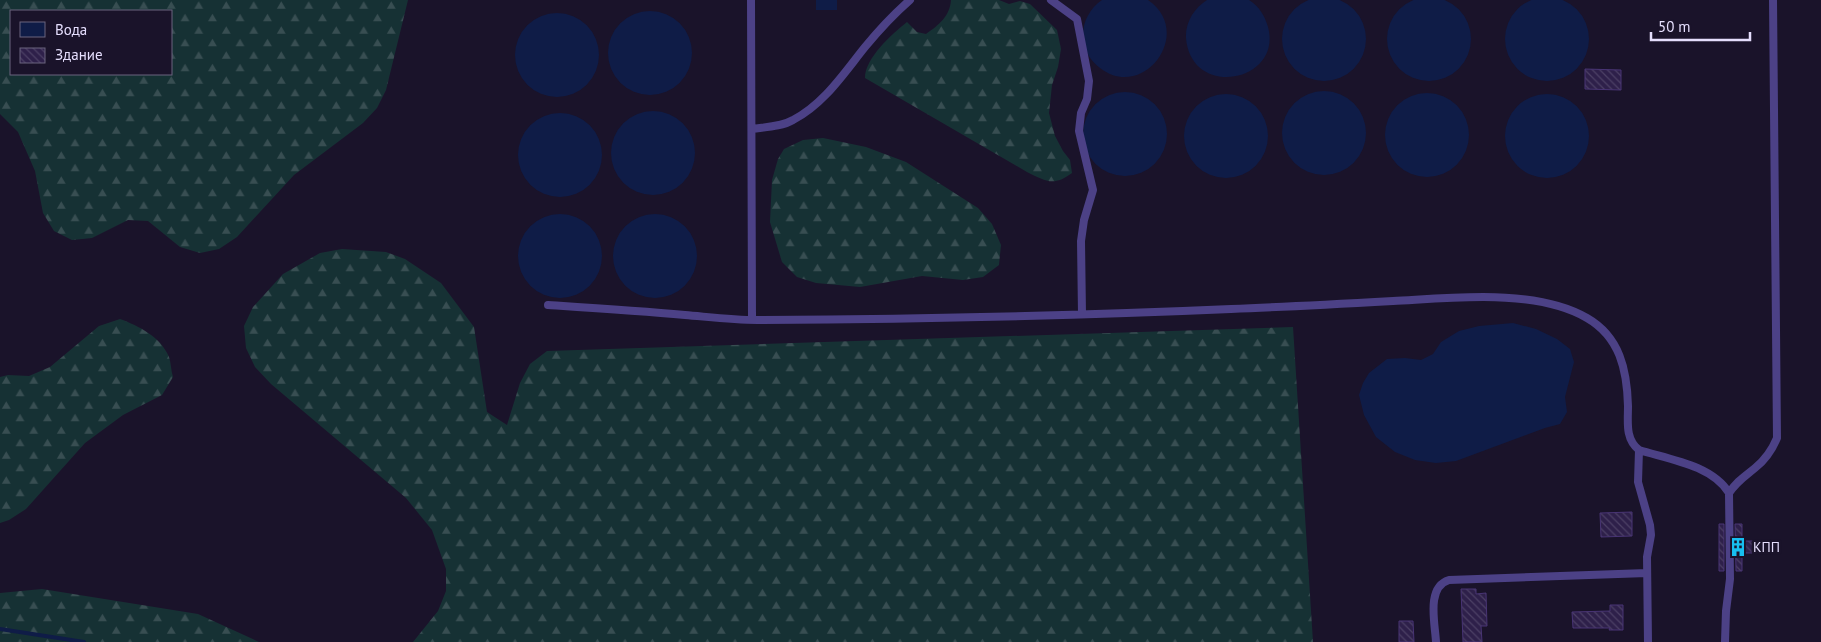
<svg xmlns="http://www.w3.org/2000/svg" width="1821" height="642" viewBox="0 0 1821 642" font-family="'PT Sans',sans-serif">
	<style>
		.forest { fill: url(#forest-firs); fill-rule: evenodd }
		.water { fill: #0f1c47 }
		.lines { fill: none; stroke-linecap: round; stroke-linejoin: round }
		.stream { stroke: #0f1c47; stroke-width: 4 }
		.building { fill: url(#building-back-hatch); stroke: #483474 }
		.lane { stroke: #4c4186; stroke-width: 8 }
		.labels { text-anchor: middle; stroke-width: 5; stroke-linejoin: round; paint-order: stroke }
		.poi-label { font-size: 14px; fill: #e5defd; stroke: #1a132a; text-anchor: start }
	</style>
	<defs>
		<pattern id="forest-firs" width="22" height="20" patternUnits="userSpaceOnUse" patternTransform="scale(1.25)"><rect width="22" height="20" fill="#163134"/><path d="M5 1l3.5 6h-7zM16 11l3.5 6h-7z" fill="#384e52"/></pattern>
		<pattern id="building-back-hatch" width="6" height="6" patternUnits="userSpaceOnUse" patternTransform="scale(1.25)"><rect width="6" height="6" fill="#2e204a"/><path d="M-1 5l2 2M0 0l6 6M5-1l2 2" fill="none" stroke="#4c4065"/></pattern>
	</defs>
	<rect width="100%" height="100%" fill="#1a132a"/>
	<!-- forest -->
	<path class="forest" d="M0 0H408L386 90 377 108 363 123 294 175 237 237 219 249 200 253 180 247 148 221 128 220 92 238 72 240 54 231 43 213 35 171 18 132 0 114ZM11 11H171V74H11Z
		M951 0H999L1009 4 1020 1 1030 4 1057 30 1061 49 1058 67 1052 85 1049 113 1055 136 1063 151 1070 160 1072 173C1053 187 1046 181 1027 172L865 78C865 58 892 34 907 22L917 32 926 34C939 25 950 16 951 0Z
		M823 138 866 147 906 162 978 208 992 224 1001 245 999 265 983 277 963 280 922 276 860 287 816 283 797 277 782 262 770 222 772 180 778 159 784 149 803 140Z
		M342 249 386 252 405 259 441 283 474 327 487 412 507 425 520 383 530 364 547 351 1293 327 1313 642H413L438 611 446 591V569L432 530 406 498 271 384 255 367 246 348 244 326 253 307 283 274 320 253Z
		M120 319C139 326 161 337 169 357 171 363 171 371 173 377L162 395 123 415 85 443 26 509 9 520 0 523V377L8 375 29 376 50 367 99 326Z
		M42 589 198 614 259 642H0V593Z"/>
	<!-- water -->
	<path class="water" d="M1387 39a42 42 0 1 1 84 0a42 42 0 1 1-84 0Z
		M1282 39a42 42 0 1 1 84 0a42 42 0 1 1-84 0Z
		M1505 39a42 42 0 1 1 84 0a42 42 0 1 1-84 0Z
		M816 0H837V10H816Z
		M1102 0H1148C1195 32 1144 102 1100 68 1091 61 1084 51 1083 39 1082 23 1089 9 1102 0Z
		M1207 0H1249C1259 6 1265 16 1268 27 1283 82 1191 100 1186 38 1185 23 1194 8 1207 0Z
		M608 53a42 42 0 1 1 84 0a42 42 0 1 1-84 0Z
		M515 55a42 42 0 1 1 84 0a42 42 0 1 1-84 0Z
		M1282 133a42 42 0 1 1 84 0a42 42 0 1 1-84 0Z
		M1083 134a42 42 0 1 1 84 0a42 42 0 1 1-84 0Z
		M1385 135a42 42 0 1 1 84 0a42 42 0 1 1-84 0Z
		M1505 136a42 42 0 1 1 84 0a42 42 0 1 1-84 0Z
		M1184 136a42 42 0 1 1 84 0a42 42 0 1 1-84 0Z
		M611 153a42 42 0 1 1 84 0a42 42 0 1 1-84 0Z
		M518 155a42 42 0 1 1 84 0a42 42 0 1 1-84 0Z
		M518 256a42 42 0 1 1 84 0a42 42 0 1 1-84 0Z
		M613 256a42 42 0 1 1 84 0a42 42 0 1 1-84 0Z
		M1513 323 1536 329 1557 339 1570 349 1574 362 1565 397 1567 412 1560 424 1545 428 1456 461 1436 463 1415 460 1395 452 1376 437 1364 415 1359 395 1363 383 1369 373 1387 359 1405 358 1421 360 1433 354 1441 342 1459 331 1479 326Z"/>
	<g class="lines">
		<!-- stream -->
		<path class="stream" d="M0 629 84 642"/>
	</g>
	<!-- building -->
	<path class="building" d="M1585 69 1621 70V90L1585 89Z
		M1632 512V536L1601 537 1600 513Z
		M1719 524H1724V571H1719Z
		M1735 524H1742V541H1757V553H1742V571H1736Z
		M1461 589H1476V594L1486 593 1487 626H1481L1482 642H1463Z
		M1610 605H1623V630H1609L1610 628H1573L1572 612 1610 611Z
		M1399 621H1413L1414 642H1399Z"/>
	<g class="lines">
		<!-- lane -->
		<path class="lane" d="M751 0 752 320
			M1051 0 1077 19 1089 81 1087 99 1081 113 1079 131 1093 190 1084 220 1081 241 1082 314
			M752 129C765 127 781 127 793 120 824 104 844 73 865 47 879 30 894 14 910 0
			M548 305C593 308 639 311 685 315 709 317 733 320 757 320 915 319 1073 316 1231 309 1285 307 1339 304 1393 301 1451 298 1536 288 1587 318 1620 337 1627 370 1628 406 1628 422 1625 439 1639 450 1668 459 1712 465 1729 493
			M1639 450 1638 482 1650 525 1651 535 1647 557 1648 642
			M1436 642C1435 623 1426 587 1449 580L1647 573
			M1725 642 1726 611 1730 579 1729 493C1737 481 1744 477 1755 468 1765 460 1772 450 1777 438L1773 0"/>
	</g>
	<!-- icons -->
	<defs>
		<g id="building-bare" transform="scale(1.5)"><path d="M-4-6H4V6H1V3H-1V6H-4ZM-2.5-4.3h1.7v1.8h-1.7ZM.8-4.3h1.7v1.8H.8ZM-2.5-1h1.7V.8h-1.7ZM.8-1h1.7V.8H.8Z" fill="#17bff0" stroke="#1a132a" stroke-width="2.5" paint-order="stroke"/></g>
	</defs>
	<g fill-rule="evenodd">
		<use href="#building-bare" x="1738" y="547"/>
	</g>
	<g class="labels">
		<!-- poi labels -->
		<g class="poi-label">
			<text x="1753" y="552">КПП</text>
		</g>
	</g>
	<!-- legend -->
	<rect x="10" y="10" width="162" height="65" fill="#1a132a" stroke="#6b647e"/>
	<rect x="20" y="22" width="25" height="15" fill="#0f1c47" stroke="#6b647e"/>
	<text x="55" y="35" font-size="15" fill="#e5defd">Вода</text>
	<rect x="20" y="48" width="25" height="15" fill="url(#building-back-hatch)" stroke="#6b647e"/>
	<text x="55" y="60" font-size="15" fill="#e5defd">Здание</text>
	<!-- scale -->
	<path d="M1651 32v8h99v-8" fill="none" stroke="#e5defd" stroke-width="2.5"/>
	<text x="1658" y="32" font-size="15" fill="#e5defd" stroke="#1a132a" stroke-width="4" paint-order="stroke">50 m</text>
</svg>
